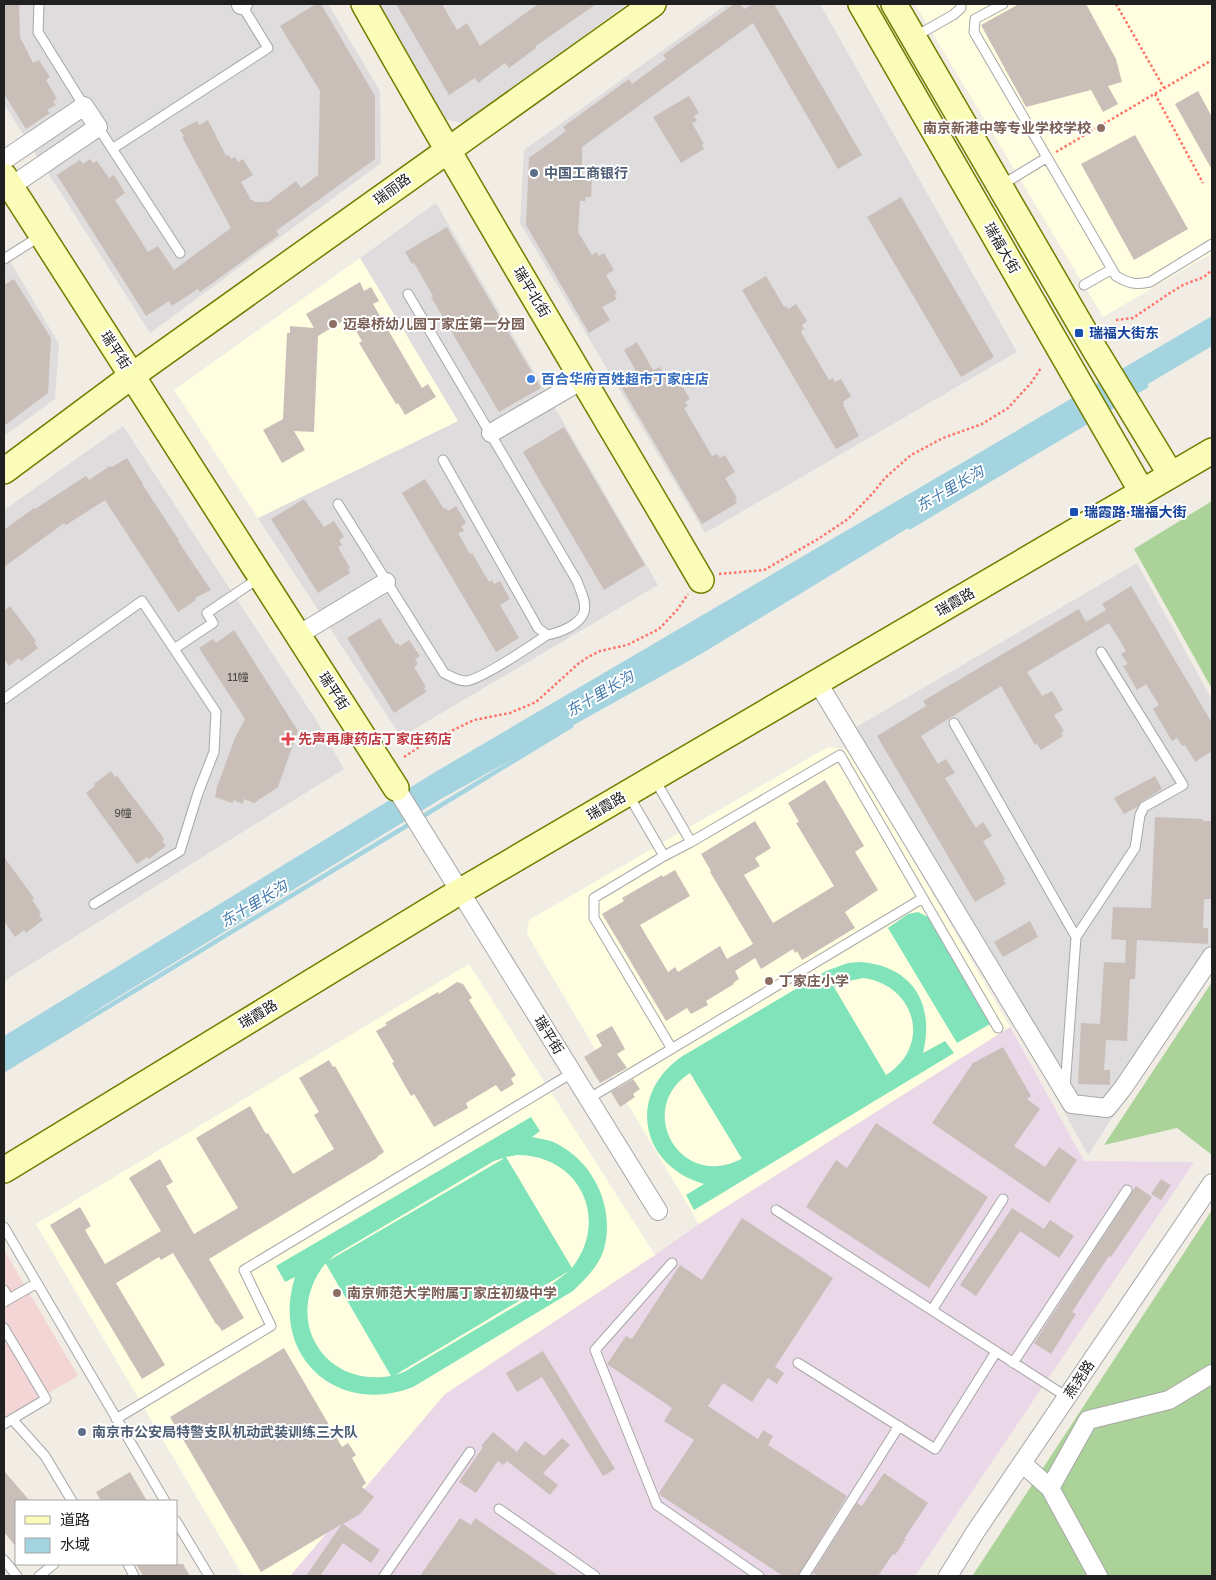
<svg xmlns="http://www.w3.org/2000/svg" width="1216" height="1580" viewBox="0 0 1216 1580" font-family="'Golos Text','Noto Sans SC',sans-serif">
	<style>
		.residential { fill: #dedcdc }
		.commercial { fill: #f2d5d4 }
		.industrial { fill: #ead7e7 }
		.education { fill: #fffee0 }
		.forest { fill: #abd298 }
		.pitch { fill: #80e3ba; fill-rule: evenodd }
		.water { fill: #a4d4e0 }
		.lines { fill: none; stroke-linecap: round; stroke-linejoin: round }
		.stream { stroke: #a4d4e0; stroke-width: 4.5 }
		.building { fill: #c9bfb8 }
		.lane-casing { stroke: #a7a7a7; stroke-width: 11 }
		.street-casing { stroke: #a7a7a7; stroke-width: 20 }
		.secondary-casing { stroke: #727d00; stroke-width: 28 }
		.path { stroke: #ff7468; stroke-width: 2.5; stroke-dasharray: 2.5 2.5; stroke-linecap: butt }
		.lane { stroke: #fff; stroke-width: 9 }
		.street { stroke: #fff; stroke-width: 18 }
		.secondary { stroke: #fbfcb8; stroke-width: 25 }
		.education-dot { fill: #8d6e63; stroke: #fff; stroke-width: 2 }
		.service-dot { fill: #5c6f8a; stroke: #fff; stroke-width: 2 }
		.transit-dot { fill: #1a4fb4; stroke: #fff; stroke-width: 2 }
		.shop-dot { fill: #3f7fe0; stroke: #fff; stroke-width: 2 }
		.health-dot { fill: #e0444e; stroke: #fff; stroke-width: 2 }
		.labels { text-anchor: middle; stroke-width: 4; stroke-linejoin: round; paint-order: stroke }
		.number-label { font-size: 11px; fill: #4a4846 }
		.education-label { font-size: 14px; font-weight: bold; fill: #785e54; stroke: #fff; text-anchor: start }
		.service-label { font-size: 14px; font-weight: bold; fill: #4e5e75; stroke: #fff; text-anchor: start }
		.street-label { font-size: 14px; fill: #202020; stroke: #fff }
		.transit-label { font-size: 14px; font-weight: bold; fill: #164399; stroke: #fff; text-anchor: start }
		.shop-label { font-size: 14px; font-weight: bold; fill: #366cbe; stroke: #fff; text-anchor: start }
		.health-label { font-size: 14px; font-weight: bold; fill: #be3a42; stroke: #fff; text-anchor: start }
		.water-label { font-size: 15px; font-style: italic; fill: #447aac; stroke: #fff }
	</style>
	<rect width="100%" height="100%" fill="#f1ede5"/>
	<!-- residential -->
	<path class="residential" d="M4 4H328L380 91 381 163 150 333 4 104Z
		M378 4H627L465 124 442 118Z
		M727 4H820L1017 352 705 533 520 223 524 150Z
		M436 203 658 585 401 737 258 518 458 421 360 258Z
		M4 251 59 344 55 399 4 436Z
		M123 426 316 720 344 769 4 981V510Z
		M1137 563 1212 700V965L1088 1155 853 729Z"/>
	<!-- commercial -->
	<path class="commercial" d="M4 1250 78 1376 4 1418Z"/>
	<!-- industrial -->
	<path class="industrial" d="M1010 1027 1084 1161 1194 1162 915 1576H290L445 1394 655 1255 699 1224Z"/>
	<!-- education -->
	<path class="education" d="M915 4H1212V253L1103 317Z
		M360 258 458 421 258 518 174 390Z
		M828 747 849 750 1010 1027 699 1224 527 934 529 920Z
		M469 964 655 1255 445 1394 290 1576H243L36 1224Z"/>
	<!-- forest -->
	<path class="forest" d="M1212 501V689L1134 549Z
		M1212 982V1155L1177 1128 1104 1145Z
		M1212 1210V1576H972L973 1575Z"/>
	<!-- pitch -->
	<path class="pitch" d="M918 912 928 917 992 1023 957 1043 888 928 908 914Z
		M860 962C913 966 935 1004 923 1053L945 1041 954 1053 694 1210 686 1195 704 1184C641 1166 626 1096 681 1057L826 971 848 963ZM864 978C916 986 932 1046 886 1075L834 987 843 982ZM690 1073 742 1159H741C680 1191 634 1109 690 1073Z
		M531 1117 540 1131 532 1137C542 1139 552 1140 561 1146 596 1166 616 1212 603 1252 597 1268 585 1279 573 1291L413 1387C336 1417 270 1355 295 1277L285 1282 276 1266ZM517 1155C580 1155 610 1219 572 1268L506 1157ZM503 1158V1159L328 1261 335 1255 494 1161ZM325 1264H326L391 1376C323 1388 282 1318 325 1264ZM569 1271 551 1285 404 1372 395 1375Z"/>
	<!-- water -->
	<path class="water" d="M1212 316V346L1010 466 701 654 441 799 105 1005 27 1056 4 1069V1036L437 771Z"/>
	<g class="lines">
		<!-- stream -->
		<path class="stream" d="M1131 395 1146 386
			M1103 412 1118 403
			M910 527 1090 420
			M420 818 571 726
			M4 1070 413 822"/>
	</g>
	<!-- building -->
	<path class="building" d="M4 4H19L20 37 33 63 39 60 50 77 46 80 57 99 53 101 56 105 47 110 50 113 26 129 4 94Z
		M316 4H321L375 96V159L276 231 279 235 200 292 198 289 172 306 169 301 146 316 57 175 80 160 83 164 90 159 93 163 97 161 109 178 114 175 125 193 115 200 148 252 158 246 174 270 231 228 182 137 184 136 180 130 197 121 199 125 208 120 226 156 229 155 231 159 235 157 238 162 243 159 253 175 241 182 251 200H253L254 202H268L296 181 301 188 318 175 320 91 280 26Z
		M396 4H442L457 30 467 23 480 46 538 4H596L536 46V48L509 68 505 63 478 83 475 78 449 95Z
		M734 4H740L744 9 754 4H774L862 155 838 169 753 23 582 147V177H592L591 197H586L585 201H580L578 232 592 255 596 252 599 256 604 253 614 270 606 275 617 294 614 295 617 299 602 307 610 320 589 333 526 225 529 158 566 131 563 127 629 79 632 84 666 59 663 55Z
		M1019 4H1086L1116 59 1122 82 1108 86 1118 104 1103 112 1091 90 1026 107 981 25Z
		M1198 91 1212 117V170L1175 104Z
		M689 96 699 113 694 116 697 121 692 123 704 144 702 145 704 149 681 163 653 117Z
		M1135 135 1188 229 1134 260 1081 164Z
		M901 197 994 357 961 377 867 217Z
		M447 227 541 388 499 412 431 297 433 296 414 263 412 264 405 252Z
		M766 276 784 307 786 306 788 309 796 304 807 321 802 325 804 329 801 331 802 334 829 380 833 378 835 382 841 379 851 396 843 402 844 404 843 405 859 436 836 449 742 290Z
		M14 279 51 338 48 393 4 426V285Z
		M360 282 364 291 371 287 379 301 373 304 422 388 428 384 436 397 405 415 398 403 396 404 359 343 362 341 348 318 318 336 314 432 294 431 305 450 282 463 263 430 283 419 287 333H290V326L314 328 306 314Z
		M637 342 653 370 660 367 671 386 679 381 690 399 685 402 688 406 684 408 712 456 717 454 720 458 725 455 735 472 725 478 737 498 735 499 737 503 702 524 622 388 640 378 624 350Z
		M564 427 645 565 604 590 523 452Z
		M127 458 143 484H142L179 540 178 541 211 590 195 598 196 600 178 612 105 500 66 525 64 523 4 567V530L34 508 35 509 86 476 89 480 110 466 112 467Z
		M425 479 444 509 446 508 448 511 456 506 466 523 461 526 464 531 458 533 470 554 472 553 489 582 492 580 494 584 500 581 510 599 500 605 519 638 496 652 402 493Z
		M304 499 324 527 334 521 344 537 339 540 342 545 338 547 350 568 348 569 350 573 318 593 271 519Z
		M1131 586 1212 723V751L1195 762 1185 745 1182 746 1177 738 1172 741 1153 709 1159 705 1146 684 1137 690 1123 666 1128 664 1121 654 1126 651 1109 623 1027 672 1042 696 1052 691 1063 710 1054 715 1064 731 1061 732 1063 736 1041 750 1037 744 1035 745 1001 686 921 736 938 764 946 759 955 773 945 778 976 828 983 822 992 836 983 841 1005 879 1003 880 1006 884 975 902 877 736 926 706 923 701 1079 609 1086 622 1106 610 1102 604Z
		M10 606 36 641 34 642 38 648 21 661 19 658 9 666 4 659V611Z
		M380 618 396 644 398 643 400 646 409 640 420 656 415 659 418 664 414 667 426 687 424 688 426 692 394 713 347 638Z
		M234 630 298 731 278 787 254 803 244 799 243 804 234 800 232 803 215 797 217 787 235 738 245 719 199 648 213 639 216 643Z
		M111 771 115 777 117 776 154 825 164 839 162 841 166 846 149 859 147 857 137 864 86 793 95 786 94 784Z
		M1155 776 1162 789 1141 802 1137 807 1124 814 1114 798Z
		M825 780 864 846 855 852 878 890 845 912 855 928 802 960 797 951 795 953 793 949 761 969 755 958 735 971 739 979 733 983 734 984 706 1001 708 1005 691 1014 687 1008 666 1021 602 914 624 901 622 898 662 875 663 877 675 870 690 896 640 925 668 972 675 967 678 972 720 946 727 959 753 944 710 872 711 871 701 854 755 821 771 848 755 858 760 866 744 875 773 923 834 886 796 823 799 822 788 803Z
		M1155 817 1203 819V821H1212V899H1204L1203 928H1208V944L1137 940 1135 979H1130L1127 1041 1106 1040 1104 1070H1110V1085L1078 1084 1081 1023 1100 1024 1104 962 1125 963 1126 940 1111 939 1113 907 1151 908Z
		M4 857 34 898 32 900 41 913 39 915 43 920 26 933 24 930 15 937 4 921Z
		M1030 921 1038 937 1003 957 994 942Z
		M457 982 463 984 472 998 469 1000 516 1075 511 1079 514 1084 501 1092 496 1085 466 1103 468 1108 434 1127 414 1094 411 1096 392 1063 394 1062 376 1031 387 1025 385 1023 438 992 439 994Z
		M612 1026 625 1049 617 1054 627 1068 600 1083 584 1057 602 1046 596 1035Z
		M1003 1047 1031 1096 1027 1099 1040 1109 1014 1146 1045 1167 1059 1147 1077 1160 1049 1203 932 1123 973 1063Z
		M329 1060 333 1067 335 1066 384 1152 377 1157V1158L209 1259 244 1318 222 1331 217 1324H216L173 1253 161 1260 159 1257 116 1283 165 1365 142 1379 50 1225 80 1207 91 1226 85 1230 105 1264 161 1231 129 1178 160 1159 173 1182 166 1186 194 1234 238 1208 196 1138 250 1106 266 1134 268 1133 293 1174 334 1149 314 1115 319 1112 299 1078Z
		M633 1079 640 1089 633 1094 635 1097 620 1107 611 1092Z
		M876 1123 988 1197 929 1288 806 1207 836 1160 847 1168Z
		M1161 1179 1171 1185 1161 1200 1151 1194Z
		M1136 1186 1152 1197 1111 1257 1109 1256 1072 1312 1076 1314 1051 1354 1034 1343Z
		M1012 1208 1044 1229 1050 1220 1074 1236 1059 1258 1020 1231 976 1296 960 1285Z
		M742 1218 833 1278 775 1367 784 1373 777 1384 768 1378 752 1402 723 1383 708 1406 758 1439 763 1430 773 1436 768 1445 847 1496 798 1576H783L660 1495 659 1493 694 1440 664 1421 672 1408 607 1364 626 1336 632 1339 680 1265 702 1280Z
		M284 1348 342 1447 348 1443 356 1455 352 1458 366 1483 362 1487 374 1497 360 1514 343 1524 380 1550 371 1563 343 1543 320 1576H306L342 1524 261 1572 170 1417Z
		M543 1351 615 1469 603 1476 542 1377 517 1392 506 1373Z
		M493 1432 517 1452 525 1441 544 1456 562 1438 570 1445 543 1473 558 1485 550 1495 507 1461 503 1465 498 1461 476 1493 459 1482 483 1447 481 1446Z
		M4 1471 30 1501H16V1547L4 1532Z
		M130 1472 147 1501H101L96 1492Z
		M884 1473 928 1503 904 1539H906L895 1555 893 1554 878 1576H818L813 1573 857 1503 862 1506Z
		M460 1518 471 1525 475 1518 559 1576H420Z
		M136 1564H183L190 1576H143Z"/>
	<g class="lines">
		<!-- lane casing -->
		<g class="lane-casing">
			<path id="lane" d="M39 4 38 32 84 106
				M1003 4 975 19 974 32 1116 276C1130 284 1135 285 1150 282L1212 244
				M916 36 953 15 961 8V4
				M98 127 180 253
				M112 149 268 48 241 4
				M1000 186 1046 158
				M4 259 42 235
				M1084 285 1112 269
				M408 294 577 581C580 590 587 602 584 612 580 625 559 633 547 635L538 628 443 460
				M338 504 444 673C450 676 458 681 466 681 481 680 532 645 547 635
				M174 649 213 623 207 613 259 578
				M4 699 142 601 216 712 214 752 198 793 180 851 94 904
				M954 723 1076 937 1065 1089
				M628 794 664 856 691 842 655 780
				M691 842 840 755 998 1028
				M664 856 594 898V918L672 1049
				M1076 937 1135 848 1140 815 1144 807 1183 785 1101 652
				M588 1099 923 898
				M776 1210 1067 1397
				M4 1227 165 1501
				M672 1263 595 1350 657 1505 759 1576
				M4 1290 9 1299
				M4 1302 37 1283
				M932 1310 1003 1199
				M4 1328 46 1399 4 1424
				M798 1363 935 1449 996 1352
				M1013 1363 1127 1190
				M12 1419 45 1456 72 1501
				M116 1419 271 1326 244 1270 572 1073
				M499 1509 595 1576
				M176 1521 209 1576
				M4 1560 17 1576
				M128 1564 134 1576
				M39 1576 54 1564
				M384 1576 470 1452
				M804 1576 899 1426"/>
		</g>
		<!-- street casing -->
		<g class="street-casing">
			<path id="street" d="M241 5 243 4
				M4 160 84 106 98 127 10 187
				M491 433 584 379
				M298 635 386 582
				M818 683 1072 1104 1107 1108 1123 1088 1212 956
				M396 788 658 1211
				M1022 1463 1050 1488 1098 1576
				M1050 1488 1088 1420 1169 1400 1212 1374
				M948 1576 976 1531 1212 1183"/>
		</g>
		<!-- secondary casing -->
		<g class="secondary-casing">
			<path id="secondary" d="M364 4C473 198 589 388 701 580
				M861 4 1142 492
				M894 4 1095 350 1171 475
				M4 176 396 788
				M4 471 133 375 653 4
				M4 1170 459 892 1212 451"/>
		</g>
		<!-- path -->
		<path class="path" d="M1116 4 1164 88
			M1155 94 1203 183
			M1056 152 1212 60
			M1116 320 1133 318 1170 293 1183 285 1204 277 1212 270
			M719 574 764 570 818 539 848 519 873 493 885 478 911 455 943 438 982 424 1008 408 1031 383 1041 368
			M404 757 424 744 474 720 510 713 536 702 578 664 588 657 600 651 627 645 659 629 677 610 688 594"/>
		<!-- lane -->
		<use href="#lane" class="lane"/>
		<!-- street -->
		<use href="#street" class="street"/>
		<!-- secondary -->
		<use href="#secondary" class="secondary"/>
	</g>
	<!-- markers -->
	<g class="education-dot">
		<circle cx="1101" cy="128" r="5"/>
		<circle cx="333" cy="324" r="5"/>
		<circle cx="769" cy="981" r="5"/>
		<circle cx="337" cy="1293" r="5"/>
	</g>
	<g class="service-dot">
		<circle cx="534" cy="173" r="5"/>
		<circle cx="82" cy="1432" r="5"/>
	</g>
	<g class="transit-dot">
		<rect x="1074" y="328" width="10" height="10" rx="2.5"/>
		<rect x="1069" y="507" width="10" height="10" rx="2.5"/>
	</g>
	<circle class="shop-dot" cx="531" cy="379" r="5"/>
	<path class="health-dot" d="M285.5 731.5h5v5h5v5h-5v5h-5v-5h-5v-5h5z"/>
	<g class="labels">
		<!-- number labels -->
		<g class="number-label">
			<text x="238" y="681">11幢</text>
			<text x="123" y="817">9幢</text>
		</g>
		<!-- education labels -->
		<g class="education-label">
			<text x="1091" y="133" text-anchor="end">南京新港中等专业学校学校</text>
			<text x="343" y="329">迈皋桥幼儿园丁家庄第一分园</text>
			<text x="779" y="986">丁家庄小学</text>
			<text x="347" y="1298">南京师范大学附属丁家庄初级中学</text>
		</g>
		<!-- service labels -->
		<g class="service-label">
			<text x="544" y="178">中国工商银行</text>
			<text x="92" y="1437">南京市公安局特警支队机动武装训练三大队</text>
		</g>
		<!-- street labels -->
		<g class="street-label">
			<text transform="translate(392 189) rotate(-36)" y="5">瑞丽路</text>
			<text transform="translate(1002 248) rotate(60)" y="5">瑞福大街</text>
			<text transform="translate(532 292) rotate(59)" y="5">瑞平北街</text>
			<text transform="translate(116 350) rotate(57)" y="5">瑞平街</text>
			<text transform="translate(955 602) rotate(-30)" y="5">瑞霞路</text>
			<text transform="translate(334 691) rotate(57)" y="5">瑞平街</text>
			<text transform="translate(606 806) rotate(-30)" y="5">瑞霞路</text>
			<text transform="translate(258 1014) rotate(-31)" y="5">瑞霞路</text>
			<text transform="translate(549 1035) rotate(58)" y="5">瑞平街</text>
			<text transform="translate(1079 1379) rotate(-56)" y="5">燕尧路</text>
		</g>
		<!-- transit labels -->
		<g class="transit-label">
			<text x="1089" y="338">瑞福大街东</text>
			<text x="1084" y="517">瑞霞路·瑞福大街</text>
		</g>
		<!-- shop labels -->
		<g class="shop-label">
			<text x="541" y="384">百合华府百姓超市丁家庄店</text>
		</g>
		<!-- health labels -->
		<g class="health-label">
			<text x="298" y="744">先声再康药店丁家庄药店</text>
		</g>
		<!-- water labels -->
		<g class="water-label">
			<text transform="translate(950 489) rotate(-30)" y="5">东十里长沟</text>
			<text transform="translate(600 694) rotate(-30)" y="5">东十里长沟</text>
			<text transform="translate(254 904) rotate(-31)" y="5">东十里长沟</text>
		</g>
	</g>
	<!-- border -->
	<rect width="1216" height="1580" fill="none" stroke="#202020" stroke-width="10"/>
	<!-- legend -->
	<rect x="15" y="1500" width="162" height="65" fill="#ffffff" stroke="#a6a6a6"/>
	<rect x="25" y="1516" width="25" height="8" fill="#fbfcb8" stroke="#a6a6a6"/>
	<text x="60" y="1525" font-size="15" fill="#202020">道路</text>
	<rect x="25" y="1538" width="25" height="15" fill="#a4d4e0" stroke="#a6a6a6"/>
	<text x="60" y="1550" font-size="15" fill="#202020">水域</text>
</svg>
